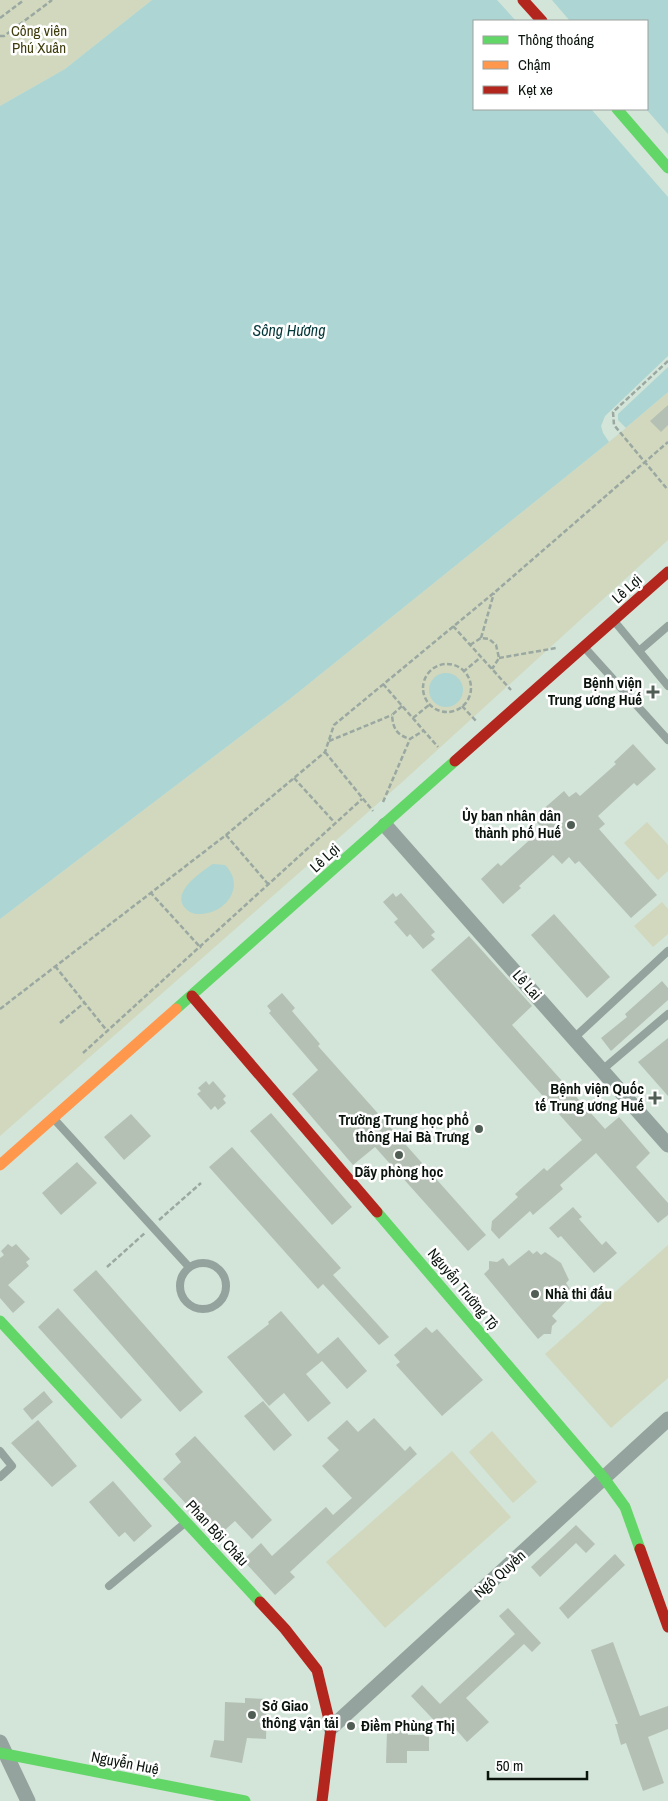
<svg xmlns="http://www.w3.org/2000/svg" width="668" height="1801" viewBox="0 0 668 1801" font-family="'Archivo Narrow',sans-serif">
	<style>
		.green { fill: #d1d8be }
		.water { fill: #acd5d3; fill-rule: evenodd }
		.pier { fill: #d3e4d8 }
		.building { fill: #b5c0b5 }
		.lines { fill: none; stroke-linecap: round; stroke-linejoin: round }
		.path { stroke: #9aa8a1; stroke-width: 2.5; stroke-dasharray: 5 2.5; stroke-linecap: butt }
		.lane { stroke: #94a39e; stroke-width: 8 }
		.street { stroke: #94a39e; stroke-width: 15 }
		.fast { stroke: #63d668; stroke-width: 11 }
		.slow { stroke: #ff974d; stroke-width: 11 }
		.jam { stroke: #b3261e; stroke-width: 11 }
		.poi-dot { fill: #505d54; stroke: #fff; stroke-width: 2 }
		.labels { text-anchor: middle; stroke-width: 5; stroke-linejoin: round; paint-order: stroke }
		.park-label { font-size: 15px; fill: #403d0d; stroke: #fff }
		.street-label { font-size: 15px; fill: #0a140d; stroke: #fff }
		.poi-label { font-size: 15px; font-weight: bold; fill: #0a140d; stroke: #fff; text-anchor: end }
		.water-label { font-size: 16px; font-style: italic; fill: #033639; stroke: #fff }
	</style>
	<rect width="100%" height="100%" fill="#d3e4d8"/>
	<!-- green -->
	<path class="green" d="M0 0H152L65 69 0 106Z
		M668 392V540L400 784 0 1136V919L291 698 609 442Z
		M647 822 668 845V871L658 880 624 843Z
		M662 902 668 909V934L653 947 634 926Z
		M668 1245V1378L611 1428 545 1354Z
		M492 1431 537 1482 513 1503 469 1452Z
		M452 1451 511 1517 385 1628 326 1562Z"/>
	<!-- water -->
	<path class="water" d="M152 0H668V392L609 442 291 698 0 919V106L65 69ZM474 21H647V109H474Z
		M429 690a17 17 0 1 1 34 0a17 17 0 1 1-34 0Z
		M213 864 225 865C247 887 224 915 199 914 193 914 189 912 185 908 171 892 201 872 213 864Z"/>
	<!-- pier -->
	<path class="pier" d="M497 0H552L570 21H516Z
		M591 109H646L668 134V197Z
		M668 356V367L618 414V420L626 428 609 442 603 433 601 426 605 416Z"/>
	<!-- building -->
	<path class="building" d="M668 405V425L661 432 650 421Z
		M633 744 656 769 637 786 634 783 598 816 605 824 599 829 657 895 631 918 579 861 575 864 569 857 562 864 553 855 519 886 521 888 503 904 481 879 498 863 501 866 535 835 533 833 540 826 533 818 564 791 569 797 576 792 580 796 616 764 614 762Z
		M393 893 396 897 401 893 435 932 431 935 435 939 423 949 410 934 407 937 394 922 398 919 383 902Z
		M554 914 610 977 587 998 531 935Z
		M469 936 532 1006 512 1025 605 1129 619 1117 650 1153 636 1167 668 1203V1215L658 1223 596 1153 560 1185 563 1189 533 1215 530 1211 499 1239 491 1230 492 1221 518 1197 515 1194 544 1168 547 1171 582 1140 431 970Z
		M662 981 668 988V1000L611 1051 601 1038 627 1017 625 1014Z
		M282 993 295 1008 292 1011 320 1044 318 1046 486 1235 468 1251 375 1147 353 1165 292 1094 318 1070 269 1013 271 1011 267 1006Z
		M668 1038V1096L638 1062Z
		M206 1081 209 1085 213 1081 226 1096 223 1099 226 1103 218 1110 215 1106 211 1110 197 1094 201 1091 198 1088Z
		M271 1113 352 1207 332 1225 250 1131Z
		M131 1114 151 1136 124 1160 104 1137Z
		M232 1147 341 1268 333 1275 389 1337 379 1345 323 1284 318 1289 209 1167Z
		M77 1162 97 1183 61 1215 42 1193Z
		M573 1207 582 1217 579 1219 602 1245 606 1241 617 1253 594 1273 561 1236 558 1238 549 1228Z
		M8 1244 12 1247 16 1244 30 1259 26 1262 29 1266 8 1285 25 1302 13 1313 0 1298V1258L4 1255 1 1251Z
		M529 1250 533 1254 537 1251 541 1255 545 1252 561 1263 569 1280 566 1283 570 1289 567 1292 570 1297 552 1316 557 1321 552 1326 551 1334H544L538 1339 484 1274 489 1269V1261L497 1262 503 1258 509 1266Z
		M96 1270 203 1392 180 1412 73 1290Z
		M58 1308 142 1400 121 1419 38 1327Z
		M281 1311 318 1354 338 1337 367 1371 347 1389 322 1361 306 1374 331 1403 308 1422 284 1393 269 1406 227 1357 269 1324 268 1322Z
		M426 1327 432 1333 437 1329 483 1380 442 1416 396 1365 400 1362 394 1355Z
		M44 1391 53 1402 32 1420 23 1409Z
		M263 1401 292 1435 274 1451 244 1416Z
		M374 1418 405 1451 410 1446 417 1454 290 1572 295 1577 275 1595 243 1560 261 1543 272 1556 326 1507 333 1515 352 1498 322 1466 339 1450 327 1438 347 1420 358 1432Z
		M38 1420 77 1466 52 1487 11 1443Z
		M195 1436 272 1520 252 1539 235 1521 217 1537 163 1479 181 1462 175 1454Z
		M113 1481 152 1526 134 1542 125 1532 119 1537 89 1502Z
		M576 1525 595 1544 586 1553 576 1543 540 1577 531 1567Z
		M615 1554 625 1565 568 1619 559 1608Z
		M508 1608 541 1643 532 1652 524 1644 466 1698 489 1722 467 1742 453 1726 446 1733 411 1696 422 1685 440 1704 515 1634 499 1616Z
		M613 1642 640 1716 668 1706V1729L648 1737 664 1783 643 1791 626 1743 621 1745 615 1724H618L591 1650Z
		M245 1698 267 1699 266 1739 247 1738 242 1763 210 1757 214 1740 224 1741 225 1702 245 1703Z
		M387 1731H408V1735H429V1751H407V1763H386Z"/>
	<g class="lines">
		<!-- path -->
		<path class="path" d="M0 18 24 0
			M0 36H4L52 0
			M668 361 613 412 614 425 668 490
			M453 626 511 690
			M481 638 494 593
			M470 645 481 638 489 639 496 645 499 658 492 669
			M499 658 556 648
			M423 688a24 24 0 1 1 48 0a24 24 0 1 1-48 0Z
			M463 672 481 657
			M383 684 438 747
			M402 706 392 715C393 729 397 735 410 739L423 731
			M462 706 476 721
			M413 718 429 705
			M329 741 392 715
			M325 752 373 811
			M294 778 335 823
			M383 802 410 739
			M226 835 268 884
			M150 892 201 948
			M55 966 108 1032
			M0 1009 226 835 325 752 334 725 495 592 668 442
			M60 1023 84 1003
			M83 1053 362 799
			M159 1220 201 1183
			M107 1267 146 1232"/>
		<!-- lane -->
		<path class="lane" d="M615 622 639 651
			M668 626 639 651 668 686
			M585 648 668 740
			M574 1038 668 951
			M602 1070 668 1014
			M54 1119 189 1267
			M180 1286a23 23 0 1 1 46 0a23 23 0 1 1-46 0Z
			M0 1451 12 1466 0 1477
			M109 1586 185 1523"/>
		<!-- street -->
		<path class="street" d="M385 825 668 1145
			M331 1728 668 1419
			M0 1742 28 1801"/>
		<!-- fast -->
		<path class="fast" d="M617 109 668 168
			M176 1009 455 761
			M377 1212 604 1478 625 1507 640 1549
			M0 1321 260 1602
			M0 1753 245 1801"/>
		<!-- slow -->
		<path class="slow" d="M0 1165 176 1009"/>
		<!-- jam -->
		<path class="jam" d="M523 0 542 21
			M455 761 668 572
			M192 996 377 1212
			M640 1549 668 1627
			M260 1602 285 1629 317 1670 331 1728 322 1801"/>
	</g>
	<!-- markers -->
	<g class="poi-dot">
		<path d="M650.5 684.5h5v5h5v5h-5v5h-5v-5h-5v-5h5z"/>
		<circle cx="571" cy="825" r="5"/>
		<path d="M652.5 1090.5h5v5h5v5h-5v5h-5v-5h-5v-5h5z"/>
		<circle cx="479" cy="1129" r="5"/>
		<circle cx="399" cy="1155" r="5"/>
		<circle cx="535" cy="1294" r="5"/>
		<circle cx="252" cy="1715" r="5"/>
		<circle cx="351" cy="1726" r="5"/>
	</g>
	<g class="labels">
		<!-- park labels -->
		<g class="park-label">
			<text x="39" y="36">Công viên<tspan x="39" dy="17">Phú Xuân</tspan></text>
		</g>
		<!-- street labels -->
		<g class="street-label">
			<text transform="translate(627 589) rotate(-42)" y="5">Lê Lợi</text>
			<text transform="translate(325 858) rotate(-42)" y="5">Lê Lợi</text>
			<text transform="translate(527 985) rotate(48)" y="5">Lê Lai</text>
			<text transform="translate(463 1289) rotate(50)" y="5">Nguyễn Trường Tộ</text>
			<text transform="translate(217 1533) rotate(47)" y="5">Phan Bội Châu</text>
			<text transform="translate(500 1574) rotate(-42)" y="5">Ngô Quyền</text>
			<text transform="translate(125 1763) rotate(11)" y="5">Nguyễn Huệ</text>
		</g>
		<!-- poi labels -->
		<g class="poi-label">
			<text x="642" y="688">Bệnh viện<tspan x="642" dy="17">Trung ương Huế</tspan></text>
			<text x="561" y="821">Ủy ban nhân dân<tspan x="561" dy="17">thành phố Huế</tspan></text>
			<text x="644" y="1094">Bệnh viện Quốc<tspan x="644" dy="17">tế Trung ương Huế</tspan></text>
			<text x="469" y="1125">Trường Trung học phổ<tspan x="469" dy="17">thông Hai Bà Trưng</tspan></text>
			<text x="399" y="1177" text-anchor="middle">Dãy phòng học</text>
			<text x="545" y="1299" text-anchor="start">Nhà thi đấu</text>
			<text x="262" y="1711" text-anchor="start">Sở Giao<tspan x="262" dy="17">thông vận tải</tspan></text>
			<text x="361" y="1731" text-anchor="start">Điềm Phùng Thį</text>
		</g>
		<!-- water labels -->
		<g class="water-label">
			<text x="289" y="336">Sông Hương</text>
		</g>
	</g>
	<!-- legend -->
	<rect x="473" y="20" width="175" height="90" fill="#ffffff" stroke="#9da19e"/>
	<rect x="483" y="36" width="25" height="8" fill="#63d668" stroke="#9da19e"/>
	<text x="518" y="45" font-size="15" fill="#0a140d">Thông thoáng</text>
	<rect x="483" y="61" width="25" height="8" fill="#ff974d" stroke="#9da19e"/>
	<text x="518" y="70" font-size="15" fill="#0a140d">Chậm</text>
	<rect x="483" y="86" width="25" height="8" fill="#b3261e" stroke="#9da19e"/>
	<text x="518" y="95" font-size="15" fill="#0a140d">Kẹt xe</text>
	<!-- scale -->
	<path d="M488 1771v8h99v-8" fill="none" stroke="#0a140d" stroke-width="2.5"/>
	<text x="496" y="1771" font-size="15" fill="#0a140d" stroke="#ffffff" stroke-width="4" paint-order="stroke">50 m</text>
</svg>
